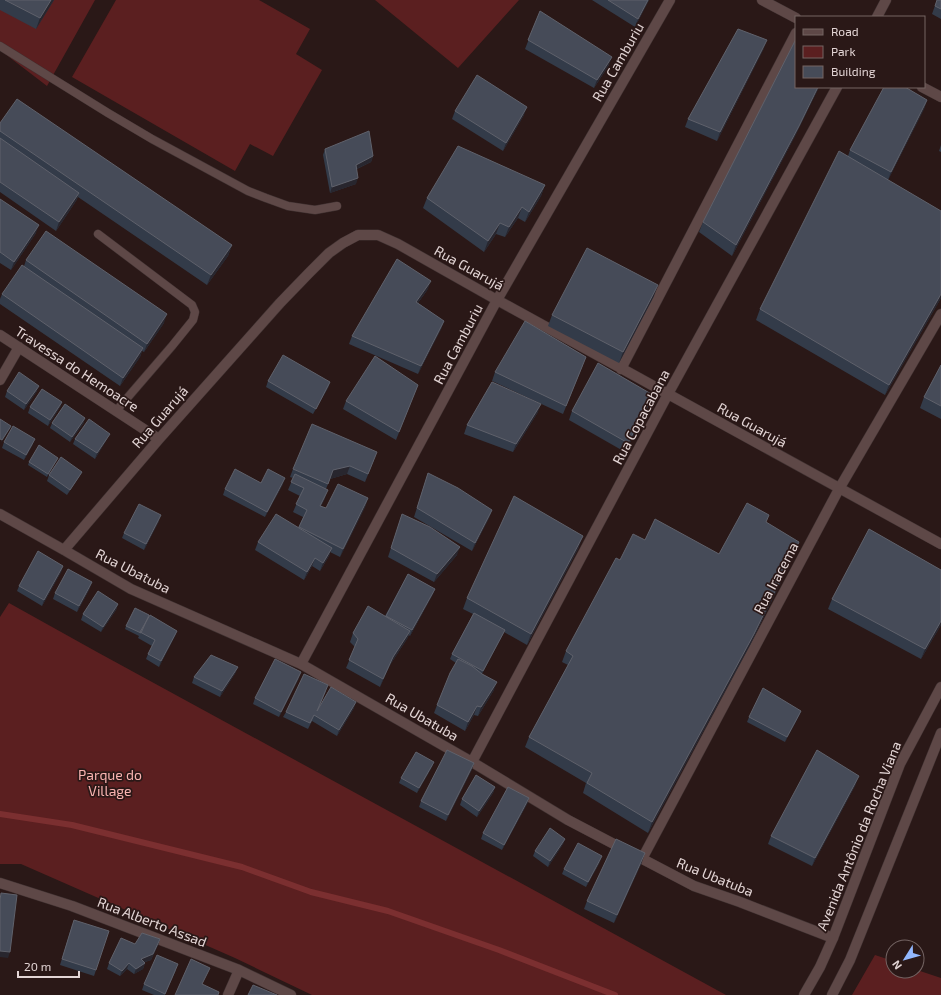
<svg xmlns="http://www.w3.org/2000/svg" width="941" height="995" viewBox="0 0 941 995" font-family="'Exo 2',sans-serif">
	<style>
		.green { fill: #5b1f20 }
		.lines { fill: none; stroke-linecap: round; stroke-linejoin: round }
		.stream { stroke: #7b2f30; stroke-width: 6 }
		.lane-casing { stroke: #403232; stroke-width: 9 }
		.street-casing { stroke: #403232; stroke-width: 11 }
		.secondary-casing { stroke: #403232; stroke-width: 11 }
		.lane { stroke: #5e4847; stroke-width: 8 }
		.street { stroke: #5e4847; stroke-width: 10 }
		.secondary { stroke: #5e4847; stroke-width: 10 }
		.wall { fill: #333b49 }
		.shaded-wall { fill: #28262e }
		.building { fill: #464b58; stroke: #5f616b }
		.labels { text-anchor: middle; stroke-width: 3.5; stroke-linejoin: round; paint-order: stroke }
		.street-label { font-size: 14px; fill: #e3d5d5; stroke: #2a1817 }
		.park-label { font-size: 14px; fill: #f9b3b0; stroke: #2a1817 }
	</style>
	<rect width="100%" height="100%" fill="#2a1817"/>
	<!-- green -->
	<path class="green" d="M0 0H95L47 86 0 50Z
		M116 0H259L310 29 296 54 322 70 273 156 250 144 235 171 72 77Z
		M375 0H519L458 68Z
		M9 603 97 652 726 995H312L235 958 21 864H0V617Z
		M875 955 893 961V971H917V970L941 978V995H852Z"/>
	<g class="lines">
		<!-- stream -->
		<path class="stream" d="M0 814 72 825 242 867 311 892 388 911 499 950 615 995"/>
		<!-- lane casing -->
		<g class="lane-casing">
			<path id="lane" d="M0 46 108 113 152 139 248 191 266 198 288 206 315 210 337 206
				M98 234 192 305 195 312 193 320 172 346 116 411"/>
		</g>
		<!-- street casing -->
		<g class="street-casing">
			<path id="street" d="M762 0 796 18
				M877 17 886 0
				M922 87 941 97
				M0 335 159 439
				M621 369 796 33
				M0 380 19 347
				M0 514 64 550 131 589 301 664 472 762 568 820 694 886 740 902 833 938
				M64 550 159 439 280 303 309 273 329 253 343 243 358 235H378L398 244 497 300 941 544
				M301 664 497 300 670 0
				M472 762 668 394 837 87
				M642 859 839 489 941 314
				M0 883 72 906 239 970 291 995
				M228 995 239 970"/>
		</g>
		<!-- secondary casing -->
		<g class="secondary-casing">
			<path id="secondary" d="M804 995 820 967 833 938 900 764 941 687
				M832 995 850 960 941 733"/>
		</g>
		<!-- lane -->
		<use href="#lane" class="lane"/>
		<!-- street -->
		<use href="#street" class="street"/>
		<!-- secondary -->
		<use href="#secondary" class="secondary"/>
	</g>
	<!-- wall -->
	<path class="wall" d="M0 0H54L36 29 0 10Z
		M592 0H649L635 27Z
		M937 0H941V19L932 14Z
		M540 11 609 65 594 88 525 49Z
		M764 48 717 141 685 127 688 119Z
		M796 87H819L795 136 732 256 699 232 703 222Z
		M927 100 924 109 888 180 941 298 885 395 756 320 760 309 848 156 850 150Z
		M455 111 524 115 503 151 452 119Z
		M0 123 232 245 228 256 207 285 78 197 76 201 56 231 0 192Z
		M941 145V152L939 151Z
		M325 149 373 156 371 162 357 169 356 184 330 193 323 155Z
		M545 185 541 196 525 222 518 218 505 237 496 234 484 252 423 208 427 198Z
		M0 199 36 233 11 270 0 263Z
		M26 260 164 323 144 352 142 351 140 357 120 386 0 304V299L2 294 24 266Z
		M428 289 418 303 444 321 441 329 418 374 349 344 352 336Z
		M654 296 619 363 548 326 552 315Z
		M583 365 563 414 492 381 495 372Z
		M941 365V419L920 408 924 397Z
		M268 381 330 382 328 388 313 414 266 387Z
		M418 385 396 440 343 409 346 401Z
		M7 391H37L24 410 5 397Z
		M62 402 60 407 48 426 28 413 30 407Z
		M650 403 625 452 569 420 572 411Z
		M538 412 513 452 464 434 467 425Z
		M85 418 83 424 70 442 50 428 52 423Z
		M75 439H107L95 459 73 444Z
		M4 442 33 444 24 460 2 448Z
		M58 458 57 460 47 477 28 465 29 462Z
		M374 460 365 482 347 474 330 479 326 489 325 498 321 506 326 508 368 498 365 507 340 557 330 552 329 556 320 571 312 566 304 580 255 550 258 542 298 528 303 517 293 512 300 496 288 490 293 478 290 477 293 469Z
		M82 472 79 477 67 495 47 481 49 475Z
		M428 473 492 510 489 518 472 551 414 517Z
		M261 483 283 484 265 517 223 495 225 489Z
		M402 514 457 555 434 582 388 557Z
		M159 521 144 550 122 538 124 533Z
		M766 522 795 553 750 645 648 833 583 793 586 783 525 747 529 737 568 665 562 662 566 651 620 560 645 540 719 554Z
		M579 547 527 645 504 632 482 674 494 690 478 716 474 715 465 731 434 713 437 705 456 663 450 659 452 654 473 614 463 609 467 598Z
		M63 566 61 572 42 606 17 591 19 586Z
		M941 570V625L921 659 828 609 832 599Z
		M408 574 435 589 433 594 410 636 409 635 407 639 390 665 380 687 346 668 355 647 350 642 353 633 385 616Z
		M90 588 77 612 53 599 55 593Z
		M118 604 116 610 101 632 81 620 83 614Z
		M126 626 177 631 175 636 159 667 146 659 148 654 152 646 138 638 139 636 125 629Z
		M236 672 220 697 192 683 194 677Z
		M299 678 279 717 253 704 255 698Z
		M326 691 319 707 354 708 337 736 312 721 308 729 283 717 286 712Z
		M801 711 799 716 785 742 747 722 749 717Z
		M434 762 432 767 417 793 399 783 401 778Z
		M474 763 472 769 446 821 419 807 421 801Z
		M856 784 812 866 768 844 771 836Z
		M495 787 493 793 477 817 460 805 462 799Z
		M529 798 527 804 502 850 481 839 483 833Z
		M565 839 563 844 548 867 533 856 535 851Z
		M600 862 586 887 562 874 564 869Z
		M642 862 614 923 584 909 587 901Z
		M72 925 96 970 94 976 60 965Z
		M160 939 158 945 151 960 145 962V963L143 969 134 974 127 969 120 976 107 969 109 963 135 944Z
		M176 970 165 995H154L142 990 144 984Z"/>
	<!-- shaded-wall -->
	<path class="shaded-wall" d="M51 0H54L36 29 40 18Z
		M648 0H649L635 27 638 19Z
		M767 40 764 48 717 141 720 132Z
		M612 57 609 65 594 88 597 80Z
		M818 87H819L795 136 732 256 736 245Z
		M927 100 924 109 888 180 891 172Z
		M527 107 524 115 503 151 506 143Z
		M373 156 371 162 354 170 356 165Z
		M358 178 356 184 330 193 332 187Z
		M545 185 541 196 525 222 529 212Z
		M79 193 76 201 56 231 59 222Z
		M522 207 518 218 505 237 509 227Z
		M500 223 496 234 484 252 488 241Z
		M39 225 36 233 11 270 14 262Z
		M232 245 228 256 207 285 211 275Z
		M431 281 428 289 413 310 416 302Z
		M658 285 654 296 619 363 623 352Z
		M941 294V298L885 395 889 385Z
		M167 314 164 323 144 352 147 344Z
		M444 321 441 329 418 374 421 366Z
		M143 348 140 357 120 386 123 378Z
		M330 382 328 388 313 414 316 409Z
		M39 386 37 391 24 410 26 404Z
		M653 395 650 403 625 452 628 443Z
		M62 402 60 407 48 426 50 420Z
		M541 404 538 412 513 452 516 444Z
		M85 418 83 424 70 442 72 437Z
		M11 426 10 429 1 443 2 440Z
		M110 434 95 459 97 453Z
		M35 439 33 444 24 460 26 455Z
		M58 458 57 460 47 477 48 474Z
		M350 466 347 474 330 479 325 492 333 470Z
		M285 478 283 484 265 517 267 512Z
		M328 490 325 498 317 514 320 506Z
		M368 498 365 507 340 557 343 549Z
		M492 510 489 518 472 551 475 543Z
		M161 515 159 521 144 550 146 544Z
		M583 536 579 547 527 645 531 634Z
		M799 542 795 553 750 645 648 833 652 822Z
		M460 547 457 555 434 582 437 574Z
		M332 548 329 556 320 571 323 563Z
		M315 558 312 566 304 580 307 572Z
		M63 566 61 572 42 606 44 600Z
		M92 582 90 588 77 612 79 606Z
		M435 589 433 594 410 636 412 630Z
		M118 604 116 610 101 632 103 627Z
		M941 621V625L921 659 925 649Z
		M505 630 503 635 481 676 483 671Z
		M177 631 175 636 159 667 161 661Z
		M410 631 407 639 390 665 380 687 383 679 393 657Z
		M238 667 236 672 220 697 222 691Z
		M301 672 299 678 279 717 281 712Z
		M497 682 494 690 478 716 481 707Z
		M356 702 354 708 337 736 339 730Z
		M477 706 474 715 465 731 468 722Z
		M801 711 799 716 785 742 787 737Z
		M434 762 432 767 417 793 419 788Z
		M474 763 472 769 446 821 448 815Z
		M859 776 856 784 812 866 815 858Z
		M495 787 493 793 477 817 479 811Z
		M529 798 527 804 502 850 504 845Z
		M565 839 563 844 548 867 550 861Z
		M645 853 642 862 614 923 617 915Z
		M602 856 600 862 586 887 588 882Z
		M160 939 158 945 151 960 139 964 141 959Z
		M0 951 10 952 8 958 0 957Z
		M129 963 127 969 120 976 122 971Z
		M145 963 143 969 134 974 136 969Z"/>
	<!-- building -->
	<path class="building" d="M5 0H51L40 18Z
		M608 0H648L638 19Z
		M937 0H941V9L935 6Z
		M540 11 612 57 597 80 528 40Z
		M738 29 767 40 720 132 688 119Z
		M796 39V87H818L799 126 736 245 703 222Z
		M477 75 527 107 506 143 455 111Z
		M884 87H905L927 100 891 172 850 150Z
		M17 99 232 245 211 275 0 131V123Z
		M369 131 373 156 356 165 358 178 332 187 325 149Z
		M0 138 79 193 59 222 0 182Z
		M458 146 545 185 529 212 522 207 509 227 500 223 488 241 427 198Z
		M839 151 941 211V294L889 385 760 309Z
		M0 199 39 225 14 262 0 252Z
		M46 231 167 314 147 344 26 260Z
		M587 248 658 285 623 352 552 315Z
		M397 259 431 281 416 302 444 321 421 366 352 336Z
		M22 265 143 348 123 378 2 294Z
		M525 321 586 357 566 406 495 372Z
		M283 355 330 382 316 409 268 381Z
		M375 356 418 385 399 432 346 401Z
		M598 363 653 395 628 443 572 411Z
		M941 365V406L924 397Z
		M19 372 39 386 26 404 7 391Z
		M492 382 541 404 516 444 467 425Z
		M42 389 62 402 50 420 30 407Z
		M65 404 85 418 72 437 52 423Z
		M0 419 11 426 2 440 0 439Z
		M89 419 110 434 97 453 75 439Z
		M312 424 377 452 368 474 350 466 333 470 328 484 293 469Z
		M13 426 35 439 26 455 4 442Z
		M39 445 58 458 48 474 29 462Z
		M61 457 82 472 70 490 49 475Z
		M235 469 261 483 268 469 285 478 267 512 225 489Z
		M428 473 458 488 492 510 475 543 417 508Z
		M295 474 328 490 320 506 326 508 338 484 368 498 343 549 299 527 307 510 296 504 304 488 291 482Z
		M514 496 583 536 531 634 467 598Z
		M747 503 769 515 766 522 799 542 754 634 652 822 587 783 592 773 529 737 573 656 566 651 616 558 620 560 633 534 645 540 655 519 719 554Z
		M139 504 161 515 146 544 124 533Z
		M276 514 332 548 323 563 315 558 307 572 258 542Z
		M402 514 430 527 460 547 437 574 391 548Z
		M869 529 941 570V621L925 649 832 599Z
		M38 551 63 566 44 600 19 586Z
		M68 569 92 582 79 606 55 593Z
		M408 574 435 589 412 630 386 616Z
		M98 591 118 604 103 627 83 614Z
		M368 606 410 631 393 657 383 679 349 660 358 639 353 633Z
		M135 608 149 615 141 633 126 626Z
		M474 613 505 630 483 671 452 654Z
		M150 615 177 631 161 661 148 654 155 640 140 632Z
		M211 655 238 667 222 691 194 677Z
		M275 659 301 672 281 712 255 698Z
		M458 659 472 666 482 674 497 682 481 707 477 706 468 722 437 705 450 673Z
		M304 674 328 685 317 711 331 687 356 702 339 730 314 715 310 723 286 712Z
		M763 688 801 711 787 737 749 717Z
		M447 750 474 763 448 815 421 801Z
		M817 750 859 776 815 858 771 836Z
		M416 752 434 762 419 788 401 778Z
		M476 775 495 787 479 811 462 799Z
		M508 787 529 798 504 845 483 833Z
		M550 828 565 839 550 861 535 851Z
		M616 839 645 853 617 915 587 901Z
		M578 843 602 856 588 882 564 869Z
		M1 893 17 895 10 952 0 951V900Z
		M74 920 109 931 96 970 62 959Z
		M142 933 160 939 153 954 141 959 145 963 136 969 129 963 122 971 109 963 121 938 135 944Z
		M157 955 178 964 165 994 144 984Z
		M191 959 210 968 202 984 219 992 218 995H175Z
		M253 985 277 995H248Z"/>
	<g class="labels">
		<!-- street labels -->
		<g class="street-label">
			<text transform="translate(618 62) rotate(-60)" y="5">Rua Camburiu</text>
			<text transform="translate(469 268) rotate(29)" y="5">Rua Guarujá</text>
			<text transform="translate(458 344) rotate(-62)" y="5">Rua Camburiu</text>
			<text transform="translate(77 369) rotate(33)" y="5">Travessa do Hemoacre</text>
			<text transform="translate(160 417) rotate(-49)" y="5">Rua Guarujá</text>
			<text transform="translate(641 417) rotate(-62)" y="5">Rua Copacabana</text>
			<text transform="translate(752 425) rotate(29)" y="5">Rua Guarujá</text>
			<text transform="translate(133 571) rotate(27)" y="5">Rua Ubatuba</text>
			<text transform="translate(776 578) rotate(-62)" y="5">Rua Iracema</text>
			<text transform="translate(422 717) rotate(30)" y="5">Rua Ubatuba</text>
			<text transform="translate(859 836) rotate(-68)" y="5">Avenida Antônio da Rocha Viana</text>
			<text transform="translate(715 877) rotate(22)" y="5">Rua Ubatuba</text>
			<text transform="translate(152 922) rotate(21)" y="5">Rua Alberto Assad</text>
		</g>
		<!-- park labels -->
		<g class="park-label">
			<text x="110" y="780">Parque do<tspan x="110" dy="16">Village</tspan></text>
		</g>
	</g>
	<!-- legend -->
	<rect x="795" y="16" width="130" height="72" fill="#2a1817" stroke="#746463"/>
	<rect x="803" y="29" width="20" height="6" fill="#5e4847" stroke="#746463"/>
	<text x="831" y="36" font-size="12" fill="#e3d5d5">Road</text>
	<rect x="803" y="46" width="20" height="12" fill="#5b1f20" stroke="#746463"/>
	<text x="831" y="56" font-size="12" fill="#e3d5d5">Park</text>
	<rect x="803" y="66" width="20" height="12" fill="#464b58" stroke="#746463"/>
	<text x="831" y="76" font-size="12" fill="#e3d5d5">Building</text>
	<!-- north arrow -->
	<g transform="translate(905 959) rotate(233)"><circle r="19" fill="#2a1817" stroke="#746463"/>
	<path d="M0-3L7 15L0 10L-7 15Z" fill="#92b7fd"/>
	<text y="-6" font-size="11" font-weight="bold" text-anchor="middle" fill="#e3d5d5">N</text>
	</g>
	<!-- scale -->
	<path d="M18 971v6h61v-6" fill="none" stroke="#e3d5d5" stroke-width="2"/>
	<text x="24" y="971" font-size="12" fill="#e3d5d5" stroke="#2a1817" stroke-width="3" paint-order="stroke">20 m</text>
</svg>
